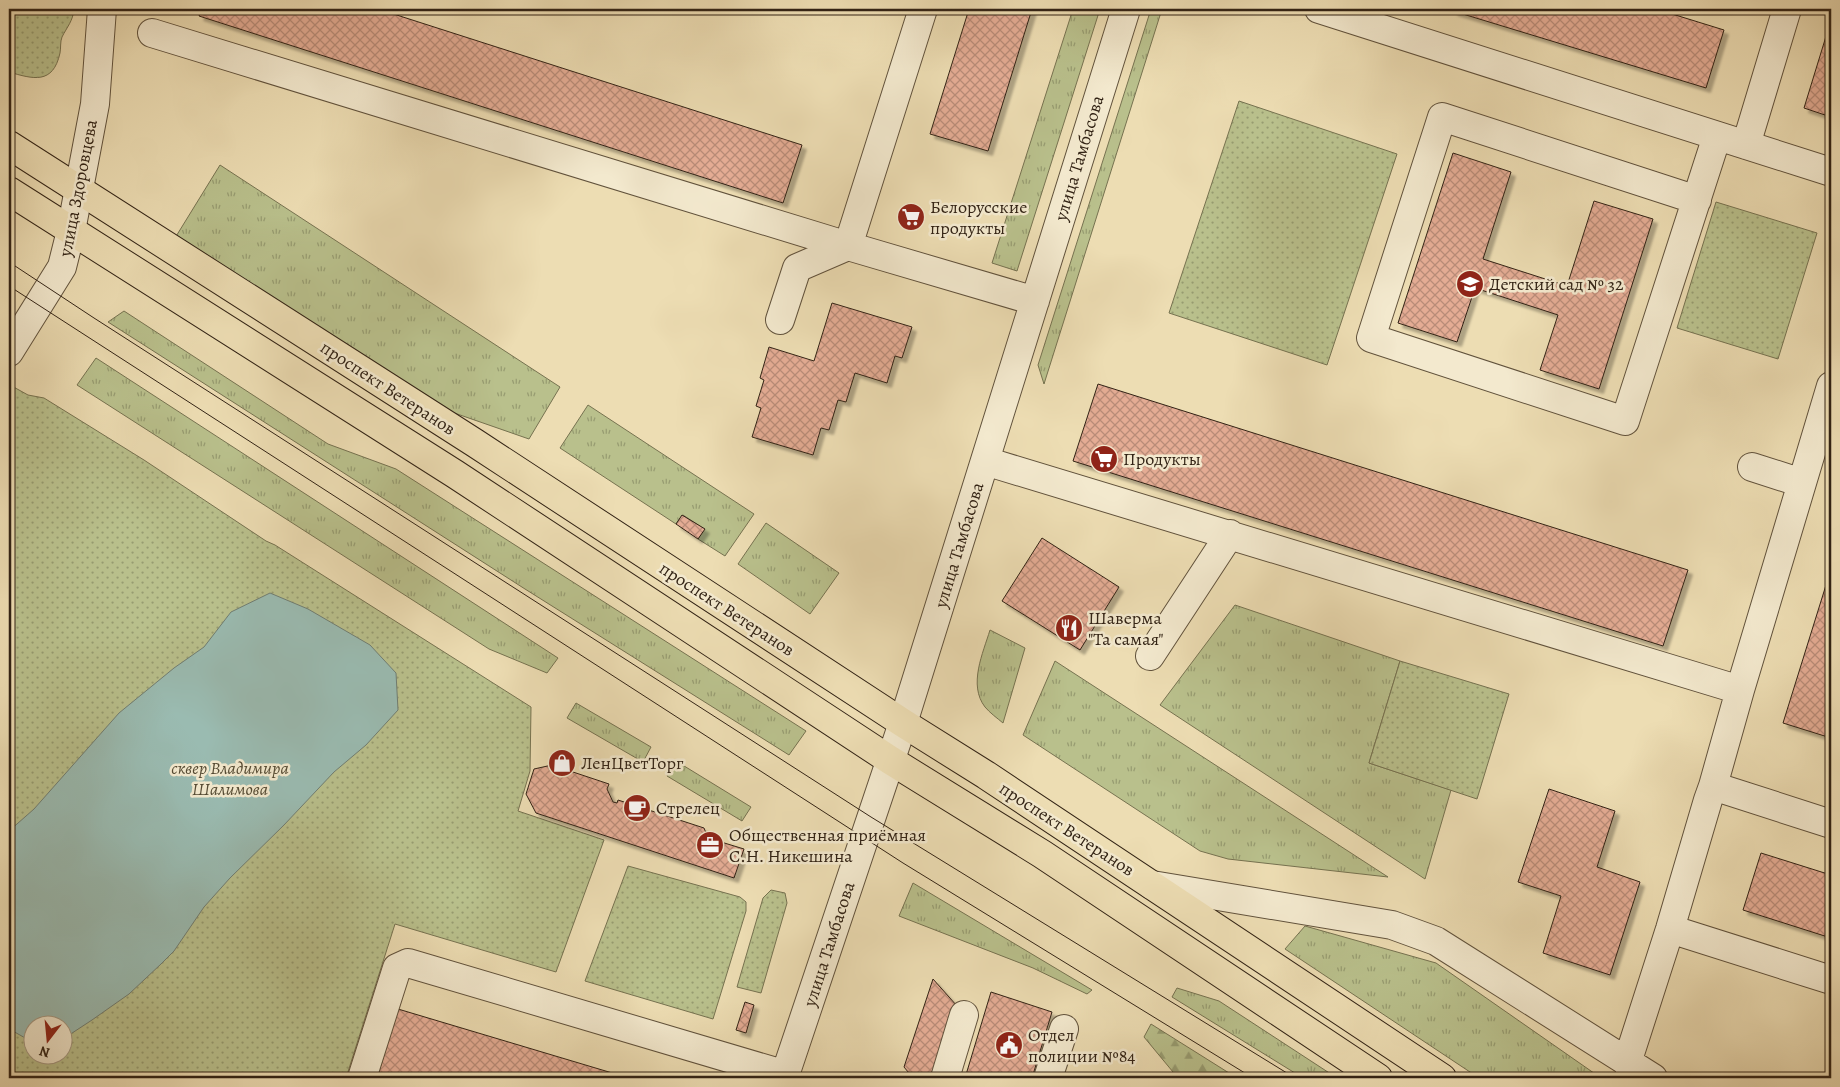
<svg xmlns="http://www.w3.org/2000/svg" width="1840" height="1087" viewBox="0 0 1840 1087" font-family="Alegreya,serif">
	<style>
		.grass { fill: url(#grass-tufts); stroke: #767250 }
		.forest { fill: url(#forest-firs); stroke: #767250 }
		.park { fill: url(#park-dots); stroke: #767250; fill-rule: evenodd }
		.water { fill: #9abbb1; stroke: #707e73 }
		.building { fill: url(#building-cross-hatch); stroke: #322315; filter: url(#shadow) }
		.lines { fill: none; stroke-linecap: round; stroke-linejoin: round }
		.minor-casing { stroke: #61523c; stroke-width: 30 }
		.major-casing { stroke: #322315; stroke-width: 30 }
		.minor { stroke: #f3e9ce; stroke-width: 28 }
		.major { stroke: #edddb3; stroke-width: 28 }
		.tram { stroke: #322315; stroke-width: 1 }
		.labels { text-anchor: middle; stroke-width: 5; stroke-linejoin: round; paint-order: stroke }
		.street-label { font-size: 18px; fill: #322315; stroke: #f3e9ce }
		.poi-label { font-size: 18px; fill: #322315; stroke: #f3e9ce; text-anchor: start }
		.park-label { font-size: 18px; font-style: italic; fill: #544a33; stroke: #f3e9ce }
	</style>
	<defs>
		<pattern id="grass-tufts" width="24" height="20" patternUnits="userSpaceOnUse" patternTransform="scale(1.25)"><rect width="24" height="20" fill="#b9c08c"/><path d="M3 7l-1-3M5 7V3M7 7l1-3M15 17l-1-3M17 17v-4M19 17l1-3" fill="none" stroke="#979c71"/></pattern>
		<pattern id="forest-firs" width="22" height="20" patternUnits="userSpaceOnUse" patternTransform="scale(1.25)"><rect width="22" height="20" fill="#b9c08c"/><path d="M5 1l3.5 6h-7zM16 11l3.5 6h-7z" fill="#979c71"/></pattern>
		<pattern id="park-dots" width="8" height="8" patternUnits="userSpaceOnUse" patternTransform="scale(1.25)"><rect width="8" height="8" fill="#b9c08c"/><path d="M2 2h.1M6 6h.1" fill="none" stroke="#979c71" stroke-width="1.8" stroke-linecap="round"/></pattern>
		<pattern id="building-cross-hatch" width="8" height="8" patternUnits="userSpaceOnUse" patternTransform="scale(1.25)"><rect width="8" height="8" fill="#e4ac94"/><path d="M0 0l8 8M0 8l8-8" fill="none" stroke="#b98c78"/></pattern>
		<filter id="shadow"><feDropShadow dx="4.5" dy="4.5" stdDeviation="1" flood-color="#0004"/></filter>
	</defs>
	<rect width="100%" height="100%" fill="#edddb3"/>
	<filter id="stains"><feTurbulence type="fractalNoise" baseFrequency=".004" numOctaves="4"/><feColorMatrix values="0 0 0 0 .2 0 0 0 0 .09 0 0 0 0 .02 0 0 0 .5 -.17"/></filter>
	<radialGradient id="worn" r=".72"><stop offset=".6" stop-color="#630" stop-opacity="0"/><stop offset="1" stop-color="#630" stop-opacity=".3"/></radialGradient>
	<!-- grass -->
	<path class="grass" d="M1073 9H1100L1017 271 992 263Z
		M1151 9H1162L1044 384 1038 365Z
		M220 165 560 387 529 439 440 408 175 238Z
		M124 311 328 444 396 469 806 731 789 755 525 589 108 322Z
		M96 358 558 658 547 673 489 649 77 385Z
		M588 405 754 514 725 556 698 539 704 529 683 515 676 524 560 448Z
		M766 523 839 573 810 614 738 564Z
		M1235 605 1400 661 1369 763 1451 790 1425 879 1160 705Z
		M990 630 1025 648 1003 723C997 718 990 713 985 707 968 685 983 653 990 630Z
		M1055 661 1388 877 1228 859 1200 851 1023 735Z
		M576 703 651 747 643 762 567 718Z
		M676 761 751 807 742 821 667 776Z
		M913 883 1092 990 1087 994 1033 968 899 916Z
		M1305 926 1436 963 1601 1078H1479L1285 949Z
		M1177 988 1219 1001 1337 1078H1303L1172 997Z"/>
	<!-- forest -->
	<path class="forest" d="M1151 1024 1237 1078H1178L1144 1037Z"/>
	<!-- park -->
	<path class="park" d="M9 9H74C73 21 67 27 62 37 60 42 61 48 60 53 53 85 33 79 9 72Z
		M1239 101 1397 154 1327 365 1169 313Z
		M1716 202 1817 233 1778 359 1677 328Z
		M10 385 28 395 44 398 144 460 266 541 275 545 531 707 530 771 518 811 604 840 556 972 395 924 346 1078H9ZM32 1024H62V1054H32Z
		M1400 661 1509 694 1477 799 1369 763Z
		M628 866 740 897 746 902V911L713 1019 585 981Z
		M771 890 785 893 787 903 761 993 737 987 763 898Z"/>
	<!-- water -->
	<path class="water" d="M270 593 308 609 370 645 396 673 398 710 366 745 334 772 284 825 230 878 204 907 174 951 161 964 129 994 92 1020 63 1039 62 1024H32V1039H27L11 1030 9 1028V831L34 809 119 713 174 668 204 647 231 612Z"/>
	<!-- building -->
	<path class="building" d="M202 9H378L802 145 783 203 199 16Z
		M969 9H1032L988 151 930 134Z
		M1454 9H1656L1724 30 1706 88 1453 11Z
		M1831 20V117L1804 108Z
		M1453 153 1511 172 1483 259 1567 286 1594 201 1653 219 1599 389 1540 370 1558 315 1475 288 1457 342 1398 323Z
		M832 303 912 327 902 358 895 356 887 383 855 373 846 402 838 400 829 430 821 428 813 455 752 437 761 408 756 406 764 380 760 378 769 347 814 361Z
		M1098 384 1688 570 1663 646 1073 461Z
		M682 515 705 529 698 539 676 524Z
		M1042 538 1119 587 1080 650 1002 601Z
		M1831 569V738L1783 723Z
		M552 765 609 784 607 789 613 802 617 803 618 800 704 828 708 838 744 849 734 878 536 813 526 794 534 769Z
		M1549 789 1615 811 1597 867 1640 882 1610 975 1543 953 1561 896 1518 882Z
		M1761 853 1831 875V938L1743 910Z
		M933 979 957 1006 933 1078H913L904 1067Z
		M991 992 1052 1012 1032 1078H965Z
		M745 1002 754 1005 746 1033 736 1030Z
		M398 1009 629 1078H377Z"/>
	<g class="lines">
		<!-- minor casing -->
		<g class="minor-casing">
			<path id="minor" d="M1319 9 1831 172
				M152 33 848 246 1035 301
				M1746 145 1787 9
				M1697 200 1442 117 1371 338 1625 421 1717 136
				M780 320 797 268 848 246 923 9
				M9 352 62 267 71 231 95 104 102 9
				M985 461 1740 690
				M1752 467 1802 483
				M1150 656 1230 534
				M1713 786 1831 824
				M1152 885 1392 925 1436 941 1653 1078
				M1670 929 1831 980
				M1627 1063 1670 929 1708 800 1713 786 1740 690 1831 386
				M362 1078 397 968 408 963 786 1075
				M784 1078 903 723 1126 9
				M945 1078 964 1015
				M1048 1078 1064 1029"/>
		</g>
		<!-- major casing -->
		<g class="major-casing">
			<path id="major" d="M9 145 475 443 903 723 986 775 1442 1078
				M9 191 455 474 890 760 1042 854 1378 1078"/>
		</g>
		<!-- minor -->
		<use href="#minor" class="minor"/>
		<!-- major -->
		<use href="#major" class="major"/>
		<!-- tram -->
		<path class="tram" d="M9 262 94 318 871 817 1295 1078
			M9 286 903 863 1253 1078"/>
	</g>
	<!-- icons -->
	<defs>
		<g id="supermarket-disc" transform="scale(1.4375)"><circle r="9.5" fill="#8f2418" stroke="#f3e9ce"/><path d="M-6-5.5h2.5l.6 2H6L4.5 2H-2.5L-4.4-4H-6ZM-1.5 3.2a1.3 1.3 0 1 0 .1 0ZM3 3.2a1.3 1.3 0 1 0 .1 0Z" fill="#fff"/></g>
		<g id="school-disc" transform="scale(1.4375)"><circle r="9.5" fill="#8f2418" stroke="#f3e9ce"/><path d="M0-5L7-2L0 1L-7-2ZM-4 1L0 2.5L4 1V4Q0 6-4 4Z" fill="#fff"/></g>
		<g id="restaurant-disc" transform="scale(1.4375)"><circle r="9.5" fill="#8f2418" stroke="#f3e9ce"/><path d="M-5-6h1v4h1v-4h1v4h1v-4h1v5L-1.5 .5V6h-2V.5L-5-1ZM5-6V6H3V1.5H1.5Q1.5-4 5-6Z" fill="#fff"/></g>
		<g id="shop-disc" transform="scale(1.4375)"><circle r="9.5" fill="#8f2418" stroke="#f3e9ce"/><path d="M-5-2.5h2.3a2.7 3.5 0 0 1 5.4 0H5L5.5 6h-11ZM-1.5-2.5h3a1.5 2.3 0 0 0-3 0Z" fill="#fff"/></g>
		<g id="cafe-disc" transform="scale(1.4375)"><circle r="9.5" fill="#8f2418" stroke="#f3e9ce"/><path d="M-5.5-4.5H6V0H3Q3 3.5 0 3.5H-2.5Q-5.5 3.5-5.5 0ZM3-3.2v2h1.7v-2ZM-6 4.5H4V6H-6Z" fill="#fff"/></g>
		<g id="office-disc" transform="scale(1.4375)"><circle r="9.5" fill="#8f2418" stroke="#f3e9ce"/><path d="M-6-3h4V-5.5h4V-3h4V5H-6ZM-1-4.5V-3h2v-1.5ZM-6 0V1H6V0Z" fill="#fff"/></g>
		<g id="civic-disc" transform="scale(1.4375)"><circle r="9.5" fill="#8f2418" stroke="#f3e9ce"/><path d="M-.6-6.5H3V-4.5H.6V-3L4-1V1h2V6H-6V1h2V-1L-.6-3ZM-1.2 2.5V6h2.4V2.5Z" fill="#fff"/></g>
	</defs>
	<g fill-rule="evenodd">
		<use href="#supermarket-disc" x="911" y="217"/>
		<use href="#school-disc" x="1470" y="284"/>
		<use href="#supermarket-disc" x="1104" y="459"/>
		<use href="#restaurant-disc" x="1069" y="628"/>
		<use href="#shop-disc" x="562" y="763"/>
		<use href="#cafe-disc" x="637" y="808"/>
		<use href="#office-disc" x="710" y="845"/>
		<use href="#civic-disc" x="1009" y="1045"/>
	</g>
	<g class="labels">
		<!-- street labels -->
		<g class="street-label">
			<text transform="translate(1079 158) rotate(-73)" y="6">улица Тамбасова</text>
			<text transform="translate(78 188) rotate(-79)" y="6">улица Здоровцева</text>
			<text transform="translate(388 388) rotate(33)" y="6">проспект Ветеранов</text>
			<text transform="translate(959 545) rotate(-73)" y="6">улица Тамбасова</text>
			<text transform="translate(727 609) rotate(33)" y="6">проспект Ветеранов</text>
			<text transform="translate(1067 829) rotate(33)" y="6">проспект Ветеранов</text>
			<text transform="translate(829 944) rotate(-72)" y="6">улица Тамбасова</text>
		</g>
		<!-- poi labels -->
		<g class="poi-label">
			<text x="930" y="213">Белорусские<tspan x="930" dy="21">продукты</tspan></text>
			<text x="1489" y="290">Детский сад № 32</text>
			<text x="1123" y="465">Продукты</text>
			<text x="1088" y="624">Шаверма<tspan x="1088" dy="21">"Та самая"</tspan></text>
			<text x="581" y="769">ЛенЦветТорг</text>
			<text x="656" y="814">Стрелец</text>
			<text x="729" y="841">Общественная приёмная<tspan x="729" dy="21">С.Н. Никешина</tspan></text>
			<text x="1028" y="1041">Отдел<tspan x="1028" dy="21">полиции №84</tspan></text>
		</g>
		<!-- park labels -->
		<g class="park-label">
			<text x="230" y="774">сквер Владимира<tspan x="230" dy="21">Шалимова</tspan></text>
		</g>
	</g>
	<!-- margin -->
	<rect width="1840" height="1087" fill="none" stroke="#edddb3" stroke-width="30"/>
	<rect x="10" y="10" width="1820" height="1067" fill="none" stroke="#322315" stroke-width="2.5"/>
	<rect x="15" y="15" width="1810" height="1057" fill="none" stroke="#322315"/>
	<!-- north arrow -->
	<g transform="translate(48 1040) rotate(196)"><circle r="24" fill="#f3e9ce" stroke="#a69a84"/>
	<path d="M0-4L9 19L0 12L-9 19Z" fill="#8f2418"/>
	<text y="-8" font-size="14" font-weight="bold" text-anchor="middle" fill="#322315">N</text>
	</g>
	<rect width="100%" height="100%" filter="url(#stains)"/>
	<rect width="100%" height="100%" fill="url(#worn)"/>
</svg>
